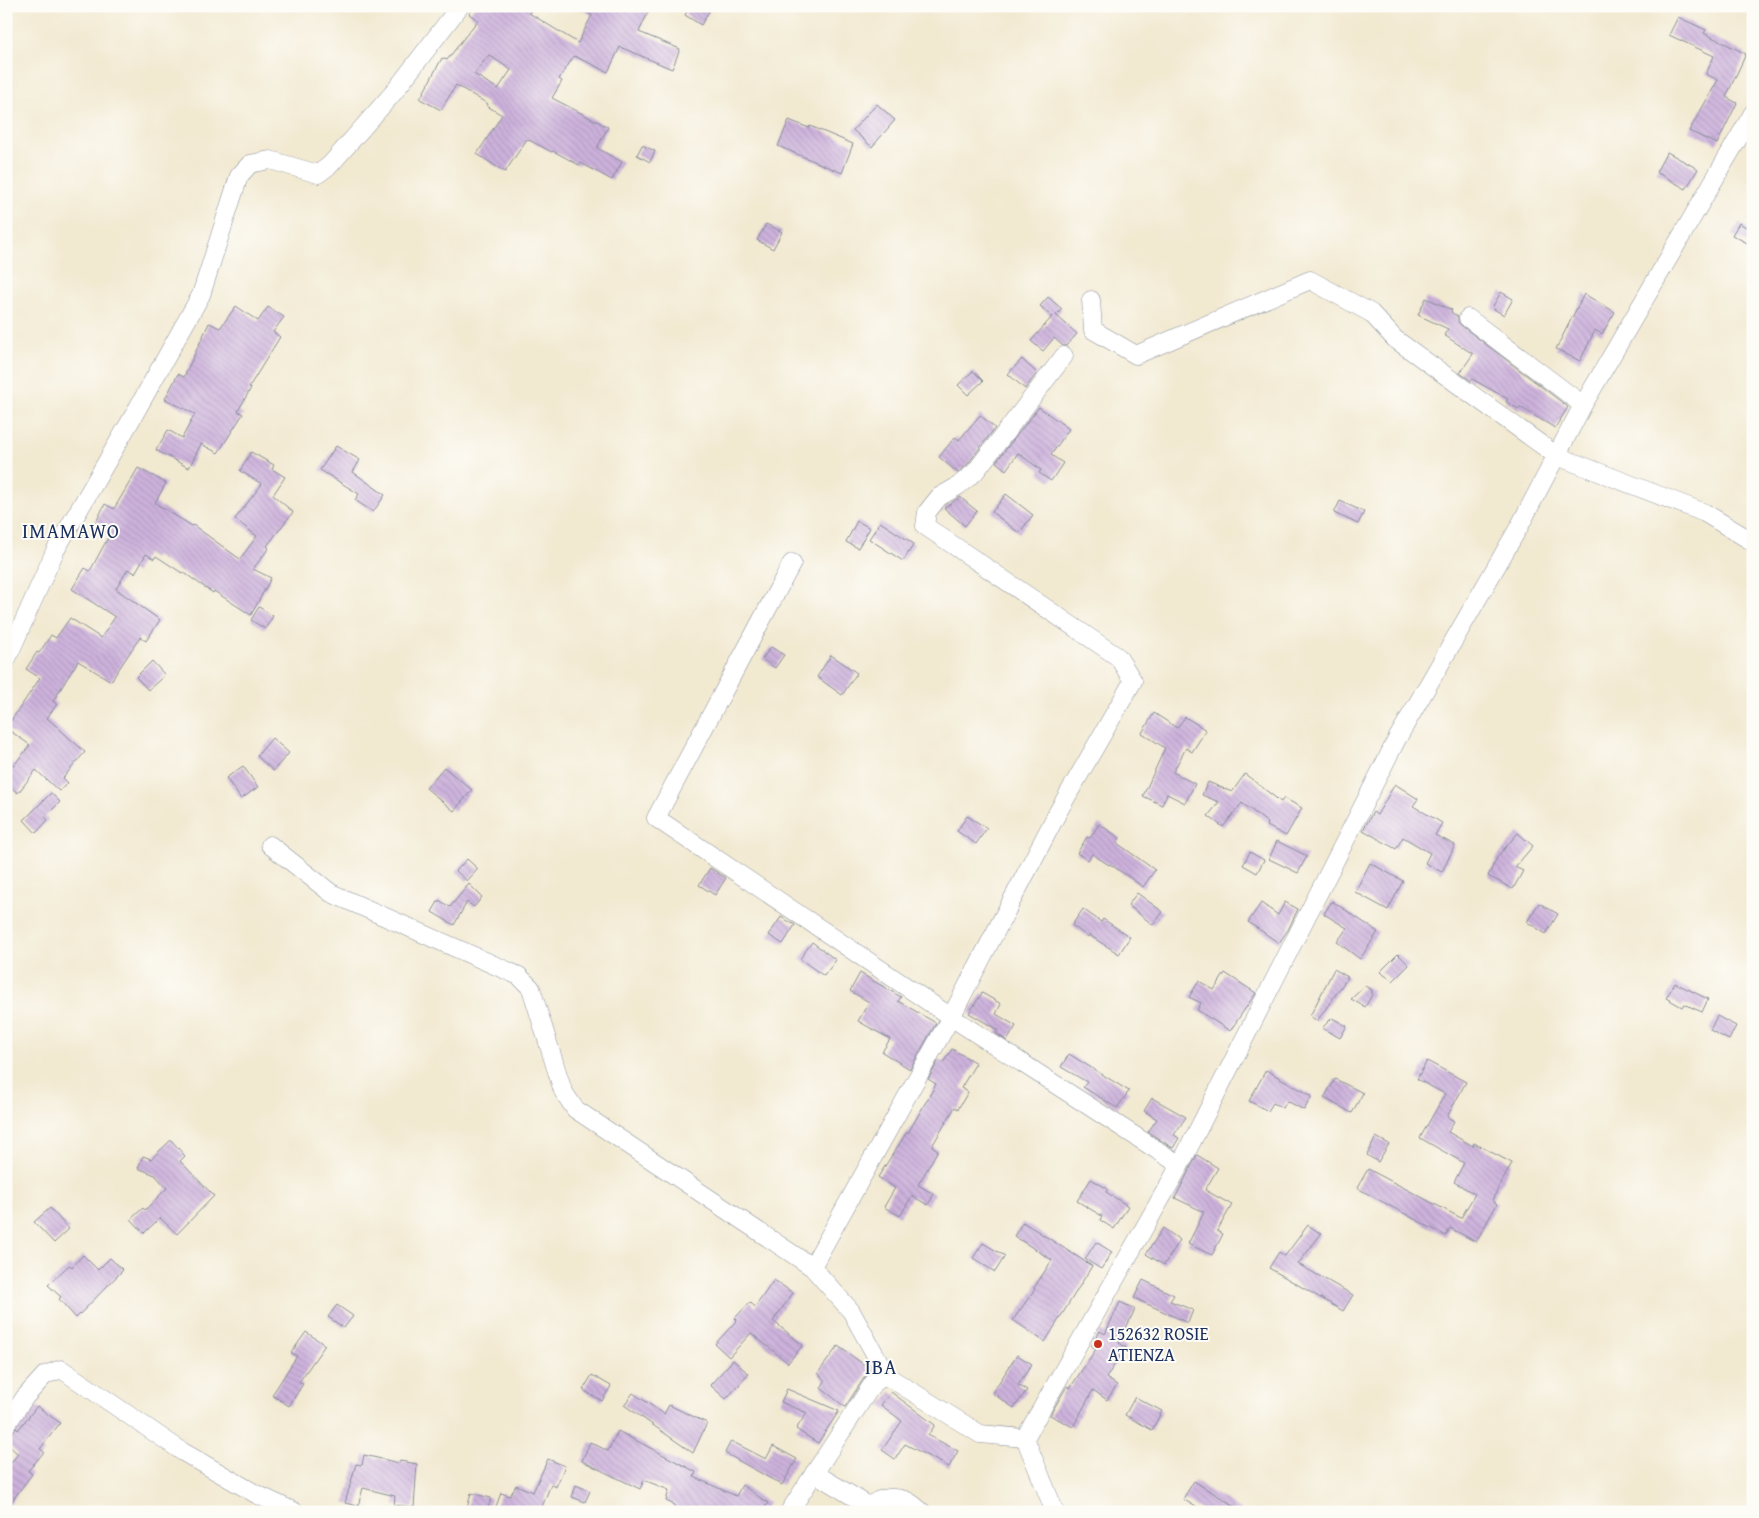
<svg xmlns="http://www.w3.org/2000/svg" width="1759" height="1518" viewBox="0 0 1759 1518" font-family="'Gentium Book Plus',serif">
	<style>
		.building { fill: url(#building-back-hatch); fill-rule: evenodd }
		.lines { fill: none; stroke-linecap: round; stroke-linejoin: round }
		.minor-casing { stroke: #868c98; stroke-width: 19 }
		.minor { stroke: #fff; stroke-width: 18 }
		.poi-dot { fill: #c8321e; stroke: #fdfcf7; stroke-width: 2 }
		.labels { text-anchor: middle; stroke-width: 4; stroke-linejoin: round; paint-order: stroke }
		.poi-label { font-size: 18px; fill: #1b2f5e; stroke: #fdfcf7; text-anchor: start }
		.quarter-label { font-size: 20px; letter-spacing: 1px; fill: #1b2f5e; stroke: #fdfcf7 }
	</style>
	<defs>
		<pattern id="building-back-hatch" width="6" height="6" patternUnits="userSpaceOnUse" patternTransform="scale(1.25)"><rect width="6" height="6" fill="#cdb2dc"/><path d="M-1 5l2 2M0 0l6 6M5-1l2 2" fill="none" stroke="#af99bf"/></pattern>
	</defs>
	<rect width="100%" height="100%" fill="#fdfcf7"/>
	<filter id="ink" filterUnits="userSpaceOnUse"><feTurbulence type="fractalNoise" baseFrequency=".02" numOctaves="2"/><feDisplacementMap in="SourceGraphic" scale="10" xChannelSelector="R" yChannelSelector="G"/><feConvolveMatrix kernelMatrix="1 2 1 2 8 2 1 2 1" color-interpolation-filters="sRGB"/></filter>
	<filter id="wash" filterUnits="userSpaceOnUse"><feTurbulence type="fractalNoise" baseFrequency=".0096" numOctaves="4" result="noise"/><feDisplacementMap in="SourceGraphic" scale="20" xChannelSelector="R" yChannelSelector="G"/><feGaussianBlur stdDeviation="1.12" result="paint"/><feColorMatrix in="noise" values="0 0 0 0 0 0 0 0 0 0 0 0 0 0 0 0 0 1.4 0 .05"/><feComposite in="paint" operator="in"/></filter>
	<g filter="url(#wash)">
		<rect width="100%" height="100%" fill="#f2e9d1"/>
		<g id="blocks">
			<!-- building -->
			<path class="building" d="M475 6H533L529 13 578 43 592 15 574 6H635L648 12 639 32 680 49 672 69 620 47 608 72 574 56 559 79 562 81 552 98 608 127 597 148 622 162 612 180 581 163 579 165 553 151 552 152 527 139 505 172 477 154 502 115 487 106 488 104 456 85 441 110 420 99 442 58 447 60 478 20 469 14ZM489 55 511 70 498 89 474 74Z
				M690 6H712L701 25 685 15Z
				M1678 17 1706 30 1704 33 1746 54 1726 97 1737 103 1717 144 1689 131 1718 80 1706 74 1714 56 1669 35Z
				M877 104 895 120 872 147 853 130Z
				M789 120 809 128 810 126 853 144 842 173 778 146Z
				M642 145 655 151 650 162 637 155Z
				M1667 152 1698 169 1686 189 1656 172Z
				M1739 223 1753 231V246L1732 235Z
				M766 224 782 232 773 249 757 240Z
				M1501 292 1513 299 1504 315 1492 308Z
				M1584 294 1615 312 1602 334 1595 330 1580 361 1556 349Z
				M1048 297 1062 309 1056 315 1077 334 1066 346H1063L1054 338 1043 351 1031 341 1052 317 1040 306Z
				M1426 298 1452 310 1451 312 1458 317V322L1462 326 1568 407 1555 428 1520 407 1519 409 1506 402 1508 399 1472 379 1471 381 1460 373 1473 354 1444 335 1448 329 1418 315Z
				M236 306 258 321 268 307 284 317 273 332 280 337 249 387 251 388 238 411 243 414 218 453 201 444 189 468 156 450 168 430 182 438 195 414 165 399 178 374 184 377 209 323 220 328Z
				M1022 359 1037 373 1025 389 1008 374Z
				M973 371 983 381 968 395 958 385Z
				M1039 407 1069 429 1051 455 1063 463 1051 481 1039 473 1041 470 1018 453 1006 470 996 462Z
				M980 415 995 428 967 465 958 473 939 457 955 437 959 440Z
				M336 446 360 460 353 472 385 495 373 512 355 500 359 494 320 470Z
				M251 452 274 465 272 469 285 477 273 495 293 512 267 546 269 548 253 569 271 578 251 615 214 591 213 593 183 572 182 573 156 556 154 559 146 554 135 573 128 569 116 589 160 620 146 641 140 637 111 681 78 661 53 701 57 704 47 718 85 752 63 778 68 783 59 791 36 770 18 793 6 784V759L14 765 30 745 6 728 40 678 26 669 37 652 39 653 51 635 56 638 70 618 101 638 115 617 72 589 85 568 90 571 110 534 94 526 105 504 114 509 138 468 166 483 155 503 192 526 193 525 240 559 257 536 235 519 262 484 240 471Z
				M1006 494 1033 515 1019 533 992 512Z
				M960 497 977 511 965 526 944 508Z
				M1340 501 1364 512 1358 524 1334 513Z
				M857 521 870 528 858 548 846 542Z
				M880 522 914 544 903 561 869 539Z
				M259 607 273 616 265 629 251 620Z
				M771 647 784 655 775 668 762 659Z
				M831 655 857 673 842 695 817 677Z
				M152 661 165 675 148 690 136 677Z
				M1154 713 1177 728 1185 717 1206 730 1192 752 1186 748 1173 772 1195 784 1185 803 1167 794 1162 805 1143 796 1165 748 1142 733Z
				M272 738 289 753 273 771 257 756Z
				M243 766 258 787 241 799 226 778Z
				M444 767 472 790 454 811 426 788Z
				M1245 774 1281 802 1284 798 1302 808 1286 836 1267 826 1268 823 1242 803 1223 827 1208 816 1219 802 1202 795 1208 782 1232 792Z
				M1395 784 1418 799 1413 806 1442 823 1435 835 1455 845 1442 872 1425 863 1430 853 1403 837 1396 849 1363 830 1373 812 1377 815Z
				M51 793 60 802 45 817 48 820 36 833 24 820Z
				M967 816 987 828 976 844 957 831Z
				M1099 824 1120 838 1117 843 1155 870 1143 887 1110 864 1109 865 1092 854 1088 860 1077 853 1087 837 1090 838Z
				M1518 833 1533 846 1515 867 1523 871 1513 889 1488 876 1498 856Z
				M1277 841 1307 856 1298 873 1269 859Z
				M1250 852 1264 860 1257 873 1243 865Z
				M467 859 478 869 467 881 456 871Z
				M1370 863 1403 881 1388 910 1355 892Z
				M710 868 726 878 715 895 699 885Z
				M469 884 482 897 474 907 467 902 454 925 432 912 439 900 450 907Z
				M1137 893 1163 912 1153 925 1128 905Z
				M1332 901 1378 932 1360 959 1337 942 1347 928 1324 914Z
				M1285 902 1298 909 1288 930 1279 943 1248 922 1261 903 1278 915Z
				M1539 903 1558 914 1546 934 1527 922Z
				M1083 909 1101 922 1103 919 1130 937 1119 954 1089 935 1088 937 1072 925Z
				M781 917 795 925 783 944 769 935Z
				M812 942 836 960 824 976 800 959Z
				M1398 954 1409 965 1393 981 1380 972Z
				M1334 969 1348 977 1317 1021 1310 1016Z
				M860 973 901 997 898 1001 936 1023 910 1069 882 1052 890 1039 858 1021 869 1002 850 991Z
				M1225 973 1256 993 1230 1031 1197 1010 1201 1003 1189 997 1199 981 1214 990Z
				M1675 983 1708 999 1702 1012 1684 1004 1682 1007 1666 998Z
				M1365 986 1372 990V995L1365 1007 1351 999Z
				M982 993 1001 1004 996 1014 1016 1026 1007 1041 996 1033 998 1030 969 1013Z
				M1717 1016 1736 1026 1729 1040 1710 1030Z
				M1332 1018 1347 1026 1340 1038 1322 1028Z
				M952 1049 976 1063 961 1088 968 1092 958 1109 955 1107 932 1146 938 1150 918 1185 934 1194 928 1205 912 1196 900 1216 884 1207 895 1188 878 1177 907 1132 908 1133 931 1093 936 1084 928 1079 939 1060 943 1063Z
				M1069 1054 1129 1091 1117 1108 1083 1087 1087 1082 1061 1067Z
				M1427 1061 1466 1082 1447 1117 1454 1121 1448 1132 1473 1146 1474 1143 1512 1163 1492 1200 1497 1204 1476 1242 1450 1228 1446 1236 1357 1188 1368 1169 1461 1218 1475 1194 1454 1182 1464 1163 1420 1138 1445 1094 1417 1079Z
				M1266 1070 1312 1096 1304 1110 1287 1101 1283 1108 1273 1103 1268 1111 1249 1101Z
				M1335 1079 1363 1093 1352 1113 1324 1098Z
				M1152 1098 1186 1117 1174 1135 1179 1138 1173 1148 1148 1132 1157 1119 1144 1111Z
				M1376 1137 1389 1144 1378 1162 1367 1155Z
				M171 1140 185 1156 180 1161 214 1196 177 1234 160 1218 144 1233 131 1219 143 1208 145 1210 167 1188 155 1175 138 1168 143 1156 151 1159Z
				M1197 1155 1218 1168 1205 1190 1232 1205 1217 1231 1223 1234 1212 1255 1188 1244 1204 1212 1175 1198Z
				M1091 1179 1108 1189 1106 1192 1128 1206 1114 1229 1100 1220 1102 1216 1077 1201Z
				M50 1208 69 1229 54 1243 34 1222Z
				M1023 1222 1092 1266 1045 1342 1013 1320 1035 1289 1034 1288 1052 1260 1014 1236Z
				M1308 1225 1321 1234 1298 1264 1353 1295 1343 1311 1269 1268 1279 1252 1285 1256Z
				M1163 1228 1180 1240 1164 1265 1146 1254Z
				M1096 1242 1112 1252 1101 1269 1085 1259Z
				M983 1243 1005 1256 995 1272 973 1258Z
				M83 1255 98 1270 110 1258 123 1270 76 1318 59 1299 61 1297 48 1285 69 1265 72 1267Z
				M774 1280 793 1293 773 1321 803 1345 788 1363 751 1333 729 1357 715 1344 737 1320 735 1318 750 1302 755 1307Z
				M1143 1280 1174 1295 1170 1301 1193 1310 1188 1323 1134 1298Z
				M1120 1302 1135 1309 1119 1343 1126 1347 1106 1378 1117 1385 1107 1400 1093 1390 1073 1427 1050 1415 1067 1386 1070 1388 1096 1349 1091 1346 1100 1331 1105 1334Z
				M337 1305 353 1316 344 1328 328 1317Z
				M306 1332 325 1345 299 1382 303 1384 289 1406 272 1395 297 1356 291 1353Z
				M838 1346 870 1369 845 1407 821 1388 825 1381 818 1373Z
				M1017 1355 1032 1364 1018 1385 1027 1390 1014 1408 992 1393Z
				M733 1360 749 1374 726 1399 710 1385Z
				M592 1375 611 1386 602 1401 583 1390Z
				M787 1389 839 1411 818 1443 796 1429 807 1413 781 1402Z
				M891 1392 935 1425 928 1435 958 1451 949 1467 905 1444 895 1459 882 1450 902 1421 881 1405Z
				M633 1393 664 1414 669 1405 707 1423 693 1453 624 1405Z
				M1135 1397 1162 1411 1152 1430 1125 1415Z
				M37 1406 60 1423 40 1449 44 1452 28 1471 32 1474 6 1509V1469L18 1454 6 1443V1439L16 1428 18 1430Z
				M618 1431 696 1472 694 1477 736 1496 742 1485 768 1503 762 1512H672L675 1505 666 1501 669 1490 644 1480 640 1489 582 1461 590 1442 608 1451Z
				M731 1441 766 1459 773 1446 797 1459 782 1485 725 1453Z
				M364 1455 399 1463 400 1461 417 1464 414 1507 394 1505 395 1496 363 1488 358 1506 345 1503 356 1464 362 1465Z
				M548 1459 565 1466 556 1487 551 1484 540 1512H494L501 1493 510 1496 516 1485 533 1492Z
				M1194 1481 1244 1512H1204L1183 1499Z
				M576 1485 590 1491 585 1502 572 1497Z
				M471 1493 491 1498 487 1512H466Z"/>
		</g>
	</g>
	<g filter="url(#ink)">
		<use href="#blocks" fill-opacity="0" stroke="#868c98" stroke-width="1"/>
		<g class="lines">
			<!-- minor casing -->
			<g class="minor-casing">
				<path id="minor" d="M1091 300 1093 330 1136 355 1310 280 1371 313 1395 339 1557 456 1705 513 1753 542
					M1468 318 1583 405
					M792 563 656 818 951 1017 1180 1165
					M6 661 55 551 131 420 201 295 239 176 250 164 270 160 318 174 330 165 394 92 460 6
					M270 845 331 893 519 976 531 988 563 1091 575 1109 812 1267 851 1311 887 1376
					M812 1267 951 1017 1059 810 1133 681 1118 657 925 526 927 512 939 497 958 486 975 472 1064 356
					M6 1425 25 1397 45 1375 61 1369 183 1452 256 1494 295 1512
					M1025 1438 1055 1512
					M814 1473 869 1506
					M789 1512 874 1382 887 1376 980 1434 1025 1438 1180 1165 1397 739 1519 527 1583 405 1753 113
					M866 1512C873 1498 891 1495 905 1500 911 1502 917 1508 922 1512"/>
			</g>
			<!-- minor -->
			<use href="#minor" class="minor"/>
		</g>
	</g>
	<!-- markers -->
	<circle class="poi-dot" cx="1098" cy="1344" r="5"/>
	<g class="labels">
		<!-- poi labels -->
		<g class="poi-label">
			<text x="1108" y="1340">152632 ROSIE<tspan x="1108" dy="21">ATIENZA</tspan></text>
		</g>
		<!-- quarter labels -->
		<g class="quarter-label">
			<text x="71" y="538">IMAMAWO</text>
			<text x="881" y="1374">IBA</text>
		</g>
	</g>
	<!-- margin -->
	<rect width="1759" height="1518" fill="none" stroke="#fdfcf7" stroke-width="25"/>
</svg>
